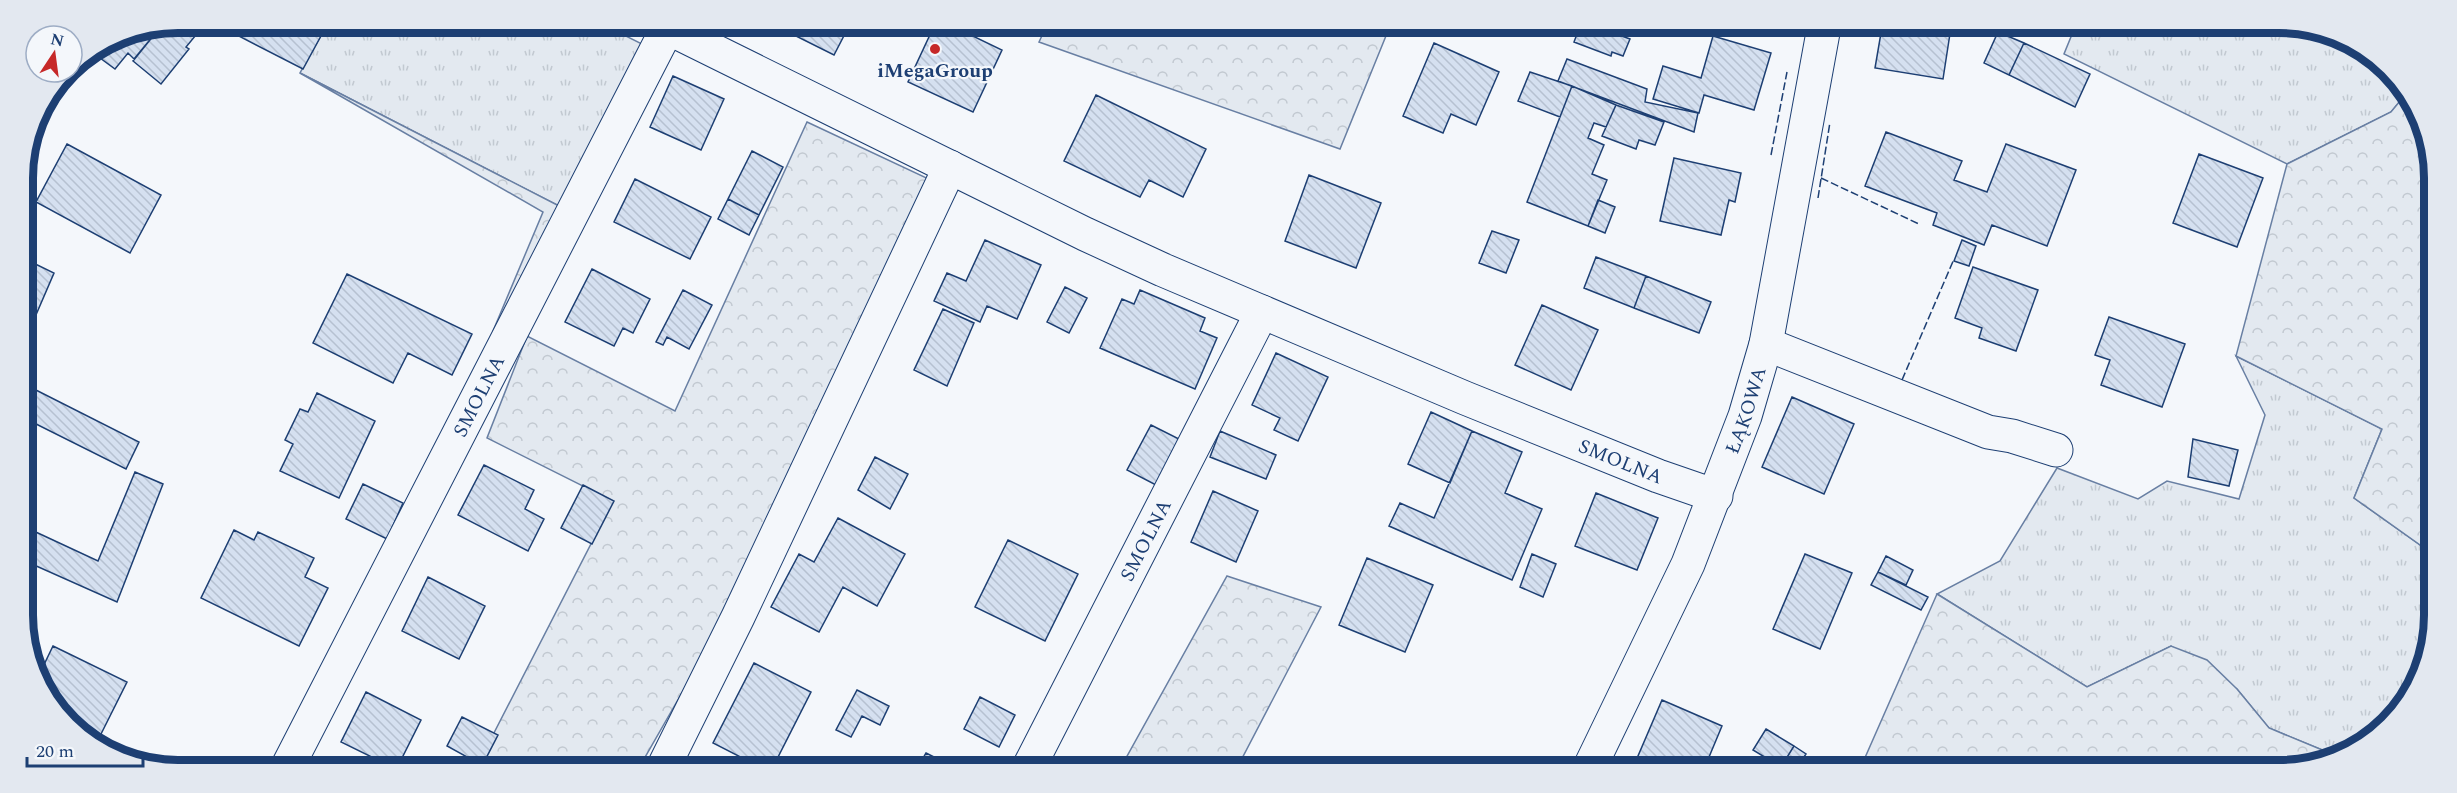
<svg xmlns="http://www.w3.org/2000/svg" width="2457" height="793" viewBox="0 0 2457 793" font-family="Spectral,serif">
	<style>
		.grass { fill: url(#grass-tufts); stroke: #687fa3; stroke-width: 1.5 }
		.forest { fill: url(#forest-crowns); stroke: #687fa3; stroke-width: 1.5 }
		.building { fill: url(#building-back-hatch); stroke: #1d3f73; stroke-width: 1.5 }
		.lines { fill: none; stroke-linecap: round; stroke-linejoin: round }
		.minor-casing { stroke: #1d3f73; stroke-width: 35 }
		.minor { stroke: #f4f7fb; stroke-width: 33 }
		.fence { stroke: #1d3f73; stroke-width: 1.5; stroke-dasharray: 8 3; stroke-linecap: butt }
		.poi-dot { fill: #c62828; stroke: #f4f7fb; stroke-width: 2 }
		.labels { text-anchor: middle; stroke-width: 4.5; stroke-linejoin: round; paint-order: stroke }
		.poi-label { font-size: 20px; font-weight: bold; fill: #1d3f73; stroke: #f4f7fb }
		.street-label { font-size: 20px; fill: #1d3f73; stroke: #f4f7fb }
		.rim { fill: none; stroke: #1d3f73; stroke-width: 8 }
	</style>
	<defs>
		<pattern id="grass-tufts" width="24" height="20" patternUnits="userSpaceOnUse" patternTransform="scale(1.5)"><rect width="24" height="20" fill="#e3e9f0"/><path d="M3 7l-1-3M5 7V3M7 7l1-3M15 17l-1-3M17 17v-4M19 17l1-3" fill="none" stroke="#c2c9d1"/></pattern>
		<pattern id="forest-crowns" width="20" height="18" patternUnits="userSpaceOnUse" patternTransform="scale(1.5)"><rect width="20" height="18" fill="#e3e9f0"/><path d="M2 6a3 3 0 1 1 6 0M12 15a3 3 0 1 1 6 0" fill="none" stroke="#c2c9d1"/></pattern>
		<pattern id="building-back-hatch" width="6" height="6" patternUnits="userSpaceOnUse" patternTransform="scale(1.5)"><rect width="6" height="6" fill="#d5e0f0"/><path d="M-1 5l2 2M0 0l6 6M5-1l2 2" fill="none" stroke="#b6c1d1"/></pattern>
	</defs>
	<rect width="100%" height="100%" fill="#f4f7fb"/>
	<!-- grass -->
	<path class="grass" d="M328 23 602 24 644 45 563 208 300 73Z
		M2075 27 2319 28 2396 75 2405 95 2391 112 2287 164 2064 54Z
		M2236 356 2382 429 2354 498 2430 552 2429 655 2408 701 2374 738 2332 754 2269 728 2237 689 2171 646 2087 687 1937 594 2000 561 2057 468 2138 499 2167 481 2239 499 2265 415Z"/>
	<!-- forest -->
	<path class="forest" d="M1047 25 1390 26 1340 149 1039 42Z
		M300 73 563 208 493 331 543 212Z
		M2405 95 2432 148 2430 552 2354 498 2382 429 2236 356 2287 164 2391 112Z
		M807 122 933 181 726 616 640 766H477L613 501 487 438 527 336 675 411Z
		M1227 576 1321 607 1237 768 1121 767Z
		M1937 594 2087 687 2171 646 2207 660 2237 689 2269 728 2332 754 2288 770 1860 769Z"/>
	<!-- building -->
	<path class="building" d="M178 22 210 24H205L186 47 189 49 161 84 133 61 158 30 155 27Z
		M236 23H328L303 69 231 32Z
		M772 24H850L834 55Z
		M935 24H948L1002 50 973 112 908 82Z
		M1580 26H1622L1619 35 1630 39 1623 56 1612 52 1611 56 1574 42Z
		M155 27 158 30 134 59 128 53 115 69 92 52 119 34Z
		M1882 27H1951L1943 79 1875 68Z
		M1998 32 2024 43 2009 75 1984 63Z
		M1713 36 1771 53 1754 110 1704 95 1699 113 1653 99 1663 66 1701 78Z
		M1434 43 1499 72 1476 125 1451 114 1443 133 1403 116Z
		M2024 43 2090 74 2075 107 2009 75Z
		M1567 59 1647 89 1645 102 1698 113 1694 132 1558 81Z
		M1530 72 1572 86 1560 117 1518 101Z
		M673 76 724 99 701 150 650 127Z
		M1572 86 1616 105 1606 127 1594 123 1588 138 1604 145 1592 174 1607 180 1588 226 1527 202Z
		M1096 95 1206 149 1183 197 1149 180 1140 197 1064 161Z
		M1616 105 1664 122 1655 145 1639 140 1636 149 1602 136Z
		M1886 132 1962 161 1954 180 1987 192 2006 144 2076 170 2047 246 1992 225 1984 245 1933 225 1937 213 1865 186Z
		M67 144 161 195 130 253 36 202Z
		M752 151 783 167 759 215 728 199Z
		M2199 154 2263 178 2237 247 2173 223Z
		M1674 158 1741 173 1735 202 1729 200 1721 235 1660 221Z
		M1309 175 1381 203 1356 268 1285 241Z
		M635 179 711 217 690 259 614 222Z
		M728 199 759 215 749 235 718 219Z
		M1598 200 1615 207 1605 233 1588 226Z
		M1492 231 1519 240 1506 273 1479 263Z
		M985 240 1041 265 1017 319 987 306 980 322 934 301 947 273 966 281Z
		M1962 240 1976 246 1969 266 1954 261Z
		M1596 257 1646 276 1634 308 1584 288Z
		M23 258 54 273 26 338 24 337Z
		M1973 267 2038 290 2016 351 1979 338 1982 328 1955 318Z
		M592 269 650 299 633 333 623 328 614 346 565 322Z
		M347 274 472 334 452 375 408 353 393 383 313 343Z
		M1646 276 1711 302 1699 333 1634 308Z
		M1065 287 1087 298 1069 333 1047 322Z
		M683 290 712 305 689 349 667 337 663 345 656 342Z
		M1140 290 1205 318 1200 331 1217 338 1195 389 1100 348 1122 299 1134 304Z
		M1542 305 1598 330 1571 390 1515 365Z
		M943 309 974 323 947 386 914 370Z
		M2109 317 2185 344 2162 407 2101 385 2110 360 2095 355Z
		M1276 353 1328 377 1298 441 1274 430 1280 418 1252 405Z
		M24 384 139 442 126 469 24 418Z
		M317 393 375 421 339 498 280 471 293 444 285 440 300 409 308 412Z
		M1792 397 1854 424 1824 494 1762 467Z
		M1431 412 1472 431 1450 483 1408 464Z
		M1151 425 1181 440 1156 485 1127 470Z
		M1220 431 1276 455 1266 479 1210 457Z
		M1472 431 1522 452 1505 493 1542 509 1512 580 1389 526 1400 503 1434 518Z
		M2193 439 2238 450 2229 486 2188 477Z
		M875 457 908 474 890 509 858 490Z
		M484 465 534 490 525 509 544 519 528 551 458 515Z
		M135 472 163 484 117 602 25 561V527L98 561Z
		M363 484 403 503 387 539 346 519Z
		M583 485 614 501 592 544 561 528Z
		M1213 491 1258 511 1236 562 1191 542Z
		M1596 493 1658 518 1637 570 1575 546Z
		M838 518 905 554 877 606 843 587 819 632 771 607 799 554 814 562Z
		M234 530 254 540 258 532 314 558 305 577 328 588 299 646 201 598Z
		M1008 540 1078 574 1045 641 975 607Z
		M1532 554 1556 564 1543 597 1520 587Z
		M1805 554 1852 573 1820 649 1773 629Z
		M1886 556 1913 570 1906 585 1878 572Z
		M1367 558 1433 585 1405 652 1339 625Z
		M1878 572 1928 597 1921 610 1871 585Z
		M428 577 485 606 459 659 402 631Z
		M53 646 127 682 98 740 61 718 40 673Z
		M754 663 811 692 773 767H760L713 743Z
		M857 690 889 706 880 725 862 716 851 737 836 730Z
		M366 692 421 720 398 766H390L341 742Z
		M980 697 1015 715 999 747 964 729Z
		M1662 700 1722 726 1704 769H1647L1635 763Z
		M462 717 498 735 482 766H465L469 758 447 746Z
		M1766 729 1794 746 1781 767 1753 750Z
		M1794 746 1806 754 1796 769H1784L1781 767Z
		M926 753 954 767H918Z"/>
	<g class="lines">
		<!-- minor casing -->
		<g class="minor-casing">
			<g id="minor">
				<path id="s1" d="M660 24 1085 234 1163 270 1465 398 1658 476 1716 496"/>
				<path d="M1766 344 1988 432 2012 436 2056 450"/>
				<path id="s2" d="M289 764 668 27"/>
				<path d="M664 766 738 617 950 167"/>
				<path id="s3" d="M1029 767 1262 312"/>
				<path id="s4" d="M1589 769 1688 564 1745 416 1766 344 1824 27"/>
			</g>
		</g>
		<!-- minor -->
		<use href="#minor" class="minor"/>
		<!-- fence -->
		<path class="fence" d="M1771 155 1787 72
			M1821 178 1919 224
			M1818 198 1830 122
			M1902 380 1954 259"/>
	</g>
	<!-- markers -->
	<circle class="poi-dot" cx="935" cy="49" r="6"/>
	<g class="labels">
		<!-- poi labels -->
		<g class="poi-label">
			<text x="935" y="77">iMegaGroup</text>
		</g>
		<!-- street labels -->
		<g class="street-label">
			<text dy="7" stroke="none"><textPath href="#s2" startOffset="414">SMOLNA</textPath></text>
			<text dy="7" stroke="none"><textPath href="#s4" startOffset="392">ŁĄKOWA</textPath></text>
			<text dy="7" stroke="none"><textPath href="#s1" startOffset="1056">SMOLNA</textPath></text>
			<text dy="7" stroke="none"><textPath href="#s3" startOffset="255">SMOLNA</textPath></text>
		</g>
	</g>
	<!-- crop -->
	<path d="M0 0H2457V793H0ZM178 33H2279A145 145 0 0 1 2424 178V615A145 145 0 0 1 2279 760H178A145 145 0 0 1 33 615V178A145 145 0 0 1 178 33Z" fill="#e3e8f0" fill-rule="evenodd"/>
	<path class="rim" d="M178 33H2279A145 145 0 0 1 2424 178V615A145 145 0 0 1 2279 760H178A145 145 0 0 1 33 615V178A145 145 0 0 1 178 33Z"/>
	<!-- north arrow -->
	<g transform="translate(54 54) rotate(13)"><circle r="28" fill="#f4f7fb" stroke="#9eadc5" stroke-width="1.5"/>
	<path d="M0-4.5L10 22L0 15L-10 22Z" fill="#c62828"/>
	<text y="-9" font-size="16" font-weight="bold" text-anchor="middle" fill="#1d3f73">N</text>
	</g>
	<!-- scale -->
	<path d="M27 757v9h116v-9" fill="none" stroke="#1d3f73" stroke-width="3"/>
	<text x="36" y="757" font-size="18" fill="#1d3f73" stroke="#f4f7fb" stroke-width="4.5" paint-order="stroke">20 m</text>
</svg>
